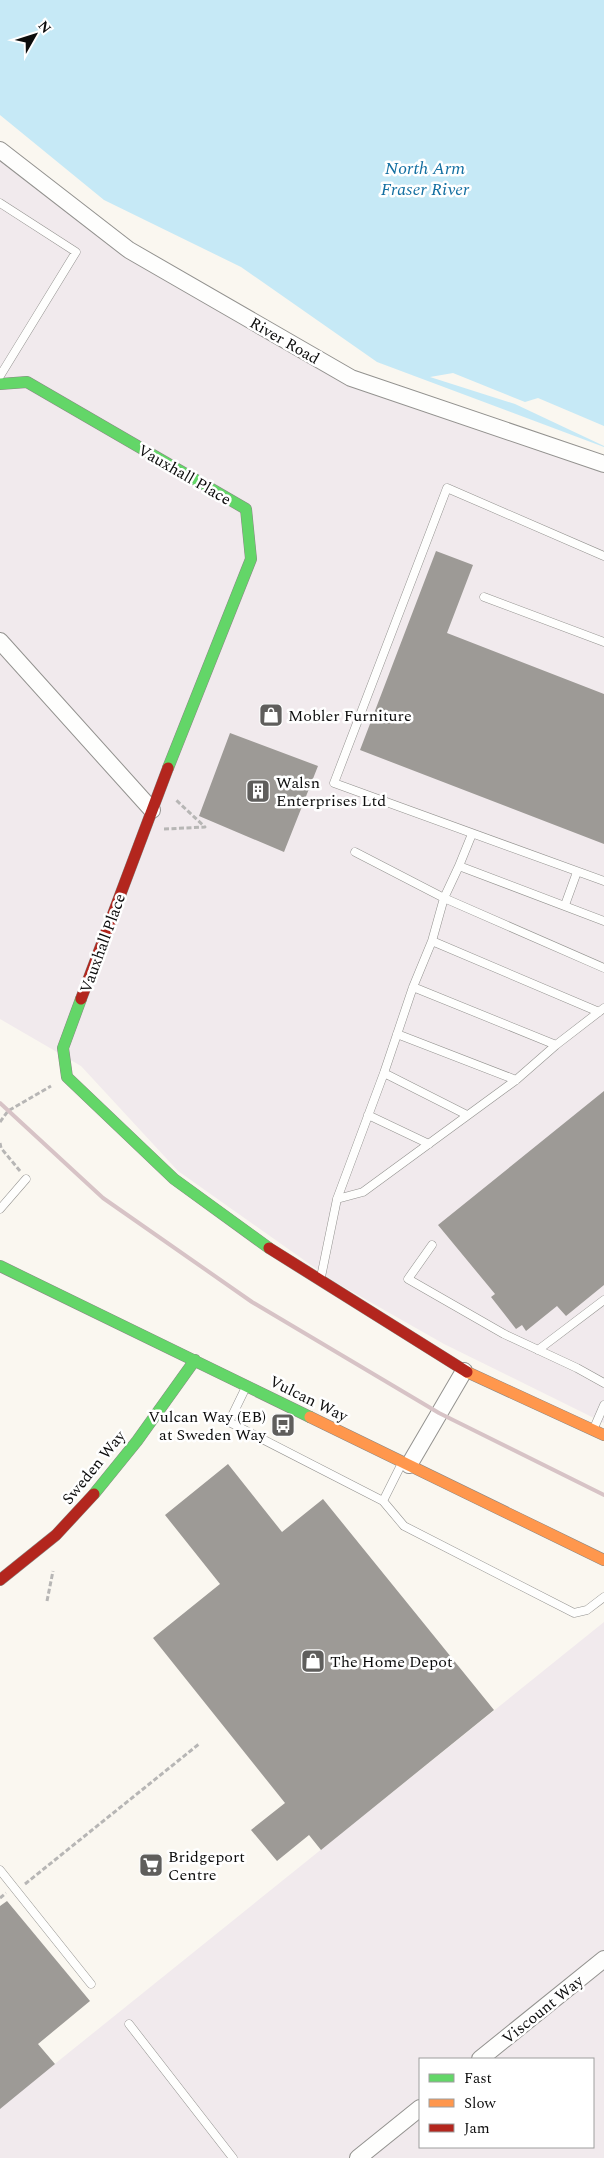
<svg xmlns="http://www.w3.org/2000/svg" width="604" height="2158" viewBox="0 0 604 2158" font-family="Spectral,serif">
	<style>
		.industrial { fill: #f1eaed; fill-rule: evenodd }
		.water { fill: #c6e9f6 }
		.pier { fill: #faf7f0 }
		.building { fill: #9d9a96 }
		.lines { fill: none; stroke-linecap: round; stroke-linejoin: round }
		.lane-casing { stroke: #93928f; stroke-width: 9 }
		.street-casing { stroke: #93928f; stroke-width: 18 }
		.fast-casing { stroke: #8a8885; stroke-width: 12 }
		.slow-casing { stroke: #8a8885; stroke-width: 12 }
		.jam-casing { stroke: #8a8885; stroke-width: 12 }
		.path { stroke: #b7b6b5; stroke-width: 3; stroke-dasharray: 5 2.5; stroke-linecap: butt }
		.lane { stroke: #fefefd; stroke-width: 8 }
		.street { stroke: #fefefd; stroke-width: 16 }
		.fast { stroke: #63d668; stroke-width: 11 }
		.slow { stroke: #ff974d; stroke-width: 11 }
		.jam { stroke: #b3261e; stroke-width: 11 }
		.rail { stroke: #d7c3c6; stroke-width: 4 }
		.labels { text-anchor: middle; stroke-width: 5; stroke-linejoin: round; paint-order: stroke }
		.street-label { font-size: 16px; fill: #0c0c0c; stroke: #fff }
		.poi-label { font-size: 16px; fill: #0c0c0c; stroke: #fff; text-anchor: start }
		.water-label { font-size: 18px; font-style: italic; fill: #136fa1; stroke: #fff }
	</style>
	<rect width="100%" height="100%" fill="#faf7f0"/>
	<!-- industrial -->
	<path class="industrial" d="M0 150 129 250 351 378 604 464V1423L444 1344 335 1282 178 1171 81 1066 0 1019Z
		M604 1622V2158H0V2108ZM420 2059H593V2147H420Z"/>
	<!-- water -->
	<path class="water" d="M0 0H604V447L377 362 241 267 104 200 0 115Z"/>
	<!-- pier -->
	<path class="pier" d="M453 373 525 402 538 398 604 426V446L515 404 430 377Z"/>
	<!-- building -->
	<path class="building" d="M436 551 473 565 447 633 604 694V844L360 750Z
		M230 733 318 766 284 852 199 816Z
		M604 1091V1285L566 1316 557 1306 526 1331 522 1325 516 1329 491 1297 495 1294 438 1225Z
		M228 1464 282 1532 323 1499 494 1710 321 1850 309 1835 277 1861 251 1830 285 1803 153 1638 220 1584 165 1515Z
		M7 1901 90 2001 38 2044 55 2064 0 2109V1906Z"/>
	<g class="lines">
		<!-- lane casing -->
		<g class="lane-casing">
			<path id="lane" d="M0 203 76 252 0 376
				M604 556 447 488 334 783 604 881
				M484 597 604 642
				M355 852 444 898 604 968
				M459 866 472 834
				M565 905 577 872
				M432 941 599 1012
				M413 987 556 1045
				M397 1034 516 1080
				M384 1073 467 1115
				M368 1115 429 1144
				M337 1199 363 1192 516 1080 556 1045 604 1008
				M0 1209 26 1179
				M432 1245 408 1279 504 1334 577 1368 604 1383
				M321 1277 337 1199 384 1073 413 987 432 941 444 898 459 866 604 921
				M538 1350 604 1300
				M246 1387 229 1422 383 1501 404 1526 574 1613 587 1610 604 1597
				M594 1428 604 1405
				M383 1501 402 1463
				M0 1870 91 1984
				M129 2024 233 2158"/>
		</g>
		<!-- street casing -->
		<g class="street-casing">
			<path id="street" d="M0 150 129 250 351 378 604 464
				M0 641 152 810
				M409 1465 464 1371
				M480 2059 604 1959
				M358 2158 420 2108"/>
		</g>
		<!-- fast casing -->
		<g class="fast-casing">
			<path id="fast" d="M0 384 27 382 246 509 251 559 168 768
				M81 999 63 1048 67 1077 174 1179 269 1248
				M0 1266 310 1417
				M94 1494 137 1441 195 1360"/>
		</g>
		<!-- slow casing -->
		<g class="slow-casing">
			<path id="slow" d="M467 1372 604 1435
				M310 1417 604 1560"/>
		</g>
		<!-- jam casing -->
		<g class="jam-casing">
			<path id="jam" d="M81 999 168 768
				M269 1248 467 1372
				M0 1580 56 1535 94 1494"/>
		</g>
		<!-- path -->
		<path class="path" d="M164 829 205 827 176 800
			M0 1122 8 1111 51 1086
			M0 1143 1 1148 20 1171
			M47 1601 53 1571
			M25 1884 199 1744
			M0 1898 6 1893"/>
		<!-- lane -->
		<use href="#lane" class="lane"/>
		<!-- street -->
		<use href="#street" class="street"/>
		<!-- fast -->
		<use href="#fast" class="fast"/>
		<!-- slow -->
		<use href="#slow" class="slow"/>
		<!-- jam -->
		<use href="#jam" class="jam"/>
		<!-- rail -->
		<path class="rail" d="M0 1103 103 1198 252 1302 439 1413 604 1495"/>
	</g>
	<!-- icons -->
	<defs>
		<g id="shop-square" transform="scale(1.25)"><rect x="-9" y="-9" width="18" height="18" rx="4" fill="#5f5e5c" stroke="#fff"/><path d="M-5-2.5h2.3a2.7 3.5 0 0 1 5.4 0H5L5.5 6h-11ZM-1.5-2.5h3a1.5 2.3 0 0 0-3 0Z" fill="#fff"/></g>
		<g id="building-square" transform="scale(1.25)"><rect x="-9" y="-9" width="18" height="18" rx="4" fill="#5f5e5c" stroke="#fff"/><path d="M-4-6H4V6H1V3H-1V6H-4ZM-2.5-4.3h1.7v1.8h-1.7ZM.8-4.3h1.7v1.8H.8ZM-2.5-1h1.7V.8h-1.7ZM.8-1h1.7V.8H.8Z" fill="#fff"/></g>
		<g id="bus-square" transform="scale(1.25)"><rect x="-9" y="-9" width="18" height="18" rx="4" fill="#5f5e5c" stroke="#fff"/><path d="M-5-6H5V4H4V6H2V4H-2V6H-4V4H-5ZM-3.5-4V0h7V-4ZM-3.5 1.2v1.5H-2V1.2ZM2 1.2v1.5H3.5V1.2Z" fill="#fff"/></g>
		<g id="supermarket-square" transform="scale(1.25)"><rect x="-9" y="-9" width="18" height="18" rx="4" fill="#5f5e5c" stroke="#fff"/><path d="M-6-5.5h2.5l.6 2H6L4.5 2H-2.5L-4.4-4H-6ZM-1.5 3.2a1.3 1.3 0 1 0 .1 0ZM3 3.2a1.3 1.3 0 1 0 .1 0Z" fill="#fff"/></g>
	</defs>
	<g fill-rule="evenodd">
		<use href="#shop-square" x="271" y="715"/>
		<use href="#building-square" x="258" y="791"/>
		<use href="#bus-square" x="283" y="1425"/>
		<use href="#shop-square" x="313" y="1661"/>
		<use href="#supermarket-square" x="151" y="1865"/>
	</g>
	<g class="labels">
		<!-- street labels -->
		<g class="street-label">
			<text transform="translate(285 340) rotate(30)" y="6">River Road</text>
			<text transform="translate(185 474) rotate(30)" y="6">Vauxhall Place</text>
			<text transform="translate(102 943) rotate(-70)" y="6">Vauxhall Place</text>
			<text transform="translate(309 1398) rotate(26)" y="6">Vulcan Way</text>
			<text transform="translate(93 1467) rotate(-51)" y="6">Sweden Way</text>
			<text transform="translate(542 2009) rotate(-39)" y="6">Viscount Way</text>
		</g>
		<!-- poi labels -->
		<g class="poi-label">
			<text x="288" y="721">Mobler Furniture</text>
			<text x="276" y="788">Walsn<tspan x="276" dy="18">Enterprises Ltd</tspan></text>
			<text x="266" y="1422" text-anchor="end">Vulcan Way (EB)<tspan x="266" dy="18">at Sweden Way</tspan></text>
			<text x="330" y="1667">The Home Depot</text>
			<text x="168" y="1862">Bridgeport<tspan x="168" dy="18">Centre</tspan></text>
		</g>
		<!-- water labels -->
		<g class="water-label">
			<text x="425" y="174">North Arm<tspan x="425" dy="21">Fraser River</tspan></text>
		</g>
	</g>
	<!-- legend -->
	<rect x="419" y="2058" width="175" height="90" fill="#ffffff" stroke="#9e9e9e"/>
	<rect x="429" y="2074" width="25" height="8" fill="#63d668" stroke="#9e9e9e"/>
	<text x="464" y="2083" font-size="15" fill="#0c0c0c">Fast</text>
	<rect x="429" y="2099" width="25" height="8" fill="#ff974d" stroke="#9e9e9e"/>
	<text x="464" y="2108" font-size="15" fill="#0c0c0c">Slow</text>
	<rect x="429" y="2124" width="25" height="8" fill="#b3261e" stroke="#9e9e9e"/>
	<text x="464" y="2133" font-size="15" fill="#0c0c0c">Jam</text>
	<!-- north arrow -->
	<g transform="translate(35 35) rotate(51)" stroke="#ffffff" stroke-width="4" paint-order="stroke">
	<path d="M0-4L9 19L0 12L-9 19Z" fill="#0c0c0c"/>
	<text y="-8" font-size="14" font-weight="bold" text-anchor="middle" fill="#0c0c0c">N</text>
	</g>
</svg>
